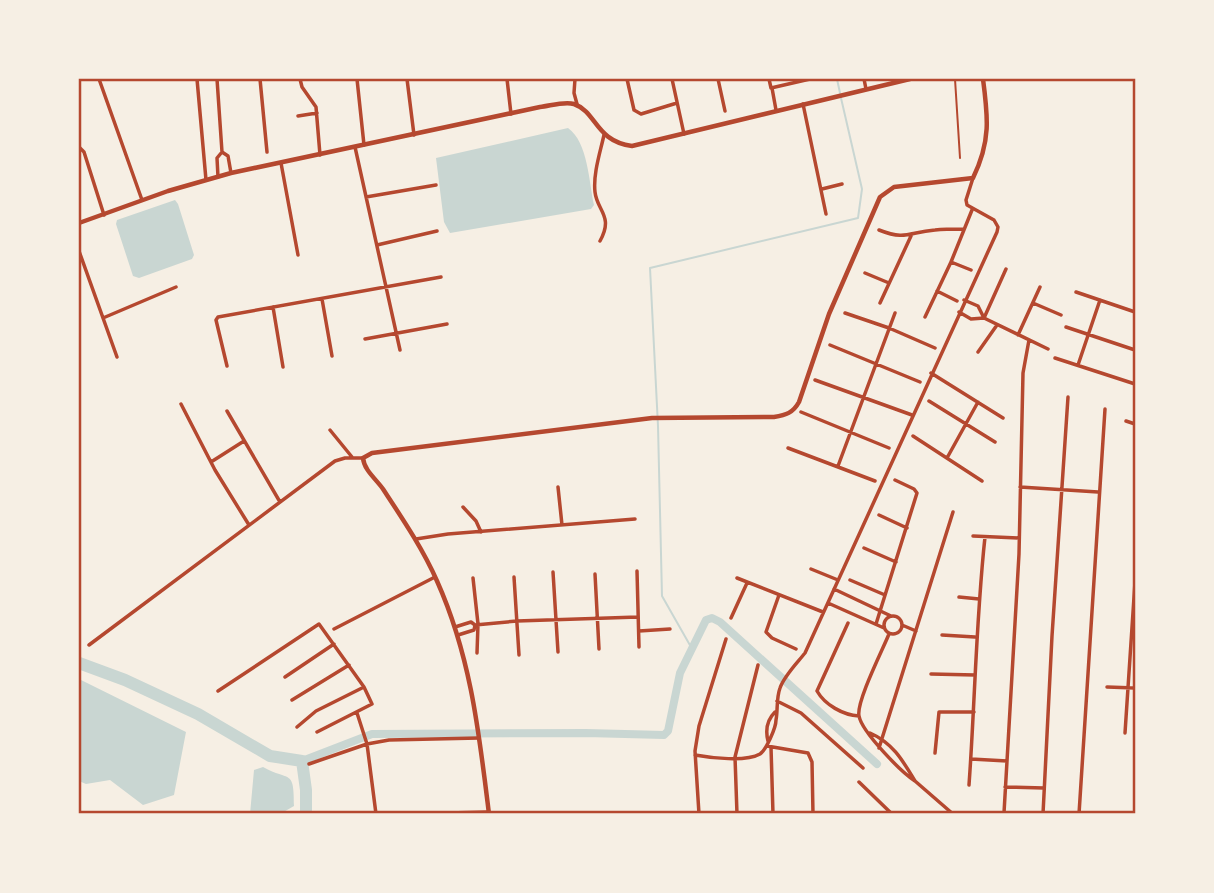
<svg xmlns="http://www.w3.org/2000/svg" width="1214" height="893" viewBox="0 0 1214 893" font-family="'PT Serif',serif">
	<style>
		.water { fill: #c9d6d2 }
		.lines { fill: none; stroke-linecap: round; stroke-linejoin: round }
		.stream { stroke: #c9d6d2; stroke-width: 2 }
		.canal { stroke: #c9d6d2; stroke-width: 8 }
		.river { stroke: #c9d6d2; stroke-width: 12 }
		.service { stroke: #b5482f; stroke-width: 2 }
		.minor { stroke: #b5482f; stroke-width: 3.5 }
		.tertiary { stroke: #b5482f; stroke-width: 4.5 }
		.neatline { fill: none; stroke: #b5482f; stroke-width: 2.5 }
	</style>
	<rect width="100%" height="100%" fill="#f6efe4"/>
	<!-- water -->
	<path class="water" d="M568 128C588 142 589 182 594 205L591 209 450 233 444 222 436 158Z
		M175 200 178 204 194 255 192 259 139 278 133 276 116 224 117 220Z
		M79 679 186 732 174 795 143 805 110 780 86 784 79 781Z
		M263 767C290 782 294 768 294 806L280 814H250L254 770Z"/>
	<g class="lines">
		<!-- stream -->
		<path class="stream" d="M837 79 840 93
			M691 647 662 596 658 426 650 268 858 218 862 189 841 98"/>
		<!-- canal -->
		<path class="canal" d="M302 761 372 734 586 733 664 735 668 731 680 673 706 620 712 618 720 622 877 764"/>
		<!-- river -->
		<path class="river" d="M79 663 125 680 198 714 270 756 302 761 306 790V814"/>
		<!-- service -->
		<path class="service" d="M955 79 960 158"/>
		<!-- minor -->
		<path class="minor" d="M99 79 142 200
			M197 79 206 180
			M217 79 222 152 217 158 218 177
			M260 79 267 152
			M300 79 302 87 316 107 320 155
			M357 79 364 145
			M407 79 414 135
			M507 79 511 114
			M575 79 574 93 577 104
			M627 79 634 110 641 114 677 103
			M672 79 684 134
			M718 79 725 111
			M769 79 771 88 810 79
			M864 79 866 89
			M772 88 776 110
			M803 104 826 214
			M298 116 317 113
			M79 147 84 152 104 215
			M355 147 400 350
			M222 152 228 156 231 173
			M281 163 298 255
			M822 189 842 184
			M366 197 436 185
			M879 230C907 241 908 232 935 230 944 229 954 229 964 229
			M600 241C614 216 597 211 595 192 593 174 600 153 604 135
			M377 245 437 231
			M79 251 117 357
			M951 262 971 270
			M865 273 889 283
			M937 291 957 301
			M1076 292 1135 312
			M322 299 332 356
			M964 300 978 306 984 318 1048 349
			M880 303 911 236
			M1033 303 1061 315
			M273 307 283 367
			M959 312 971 319 984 318
			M845 313 889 328 935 348
			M925 317 951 262 972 210
			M103 318 176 287
			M984 318 1006 269
			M1066 327 1135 350
			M1018 335 1040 287
			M365 339 447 324
			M830 345 920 382
			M978 352 997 325
			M1055 358 1135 384
			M1078 365 1100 300
			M227 366 216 320 218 317 441 277
			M931 373 1003 418
			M815 380 912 415
			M929 401 995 442
			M181 404 215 470 249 525
			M227 411 280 502
			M801 412 889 448
			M1126 421 1135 424
			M330 430 352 457
			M913 436 982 481
			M788 448 875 481
			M947 458 978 402
			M211 462 244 441
			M838 466 895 313
			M558 487 562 525
			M1020 487 1098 492
			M463 507 476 521 481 532
			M879 515 907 528
			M973 536 1019 538
			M416 539 448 534 635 519
			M864 548 896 562
			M811 569 838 580
			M637 571 639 647
			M553 572 558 652
			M595 574 599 649
			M514 577 519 655
			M473 578 478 624 477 653
			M737 578 823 612
			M850 580 885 595
			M834 589 891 616
			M779 595 766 632 772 638 796 649
			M959 597 979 599
			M828 603 884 628
			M884 625a9 9 0 1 1 18 0a9 9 0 1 1-18 0Z
			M731 618 747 583
			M848 623 817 691C825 705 843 715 859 716
			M876 624 917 493 914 489 895 480
			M902 625 916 631
			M455 627 471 622 475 625 517 621 638 617
			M334 629 435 577
			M639 631 670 629
			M458 635 474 630 475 625
			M942 635 975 637
			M89 645 335 461 345 458H363
			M931 674 975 675
			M285 677 334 644
			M1107 687 1135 688
			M218 691 319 624 364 687 372 704 317 732
			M292 700 349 665
			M777 701 801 713 863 768
			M357 713 367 744 376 814
			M297 727 316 711 364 687
			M870 733C893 743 903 761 915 781 901 772 862 732 859 716 856 702 883 649 889 634
			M1125 733 1135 582
			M768 741C765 729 767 720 775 712
			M767 746 808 753 812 762 813 814
			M771 747 773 814
			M879 748 953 512
			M935 753 939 712H974
			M695 755C711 758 746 762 760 754 766 750 776 728 776 720 778 710 776 699 780 688 784 676 797 663 805 653L997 232 998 227 994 220 967 205 966 200 973 178
			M971 759 1007 761
			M309 764 367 744 389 740 479 738
			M915 781 953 814
			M859 782 892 814
			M969 785C975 702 976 619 985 537
			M1005 787 1044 788
			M1004 813 1019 554 1023 373 1029 340
			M407 814 488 812
			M699 814 695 751 699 726 726 639
			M737 814 735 757 758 665
			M1043 814 1052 636 1068 397
			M1079 814 1105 409"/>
		<!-- tertiary -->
		<path class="tertiary" d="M79 223 168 191 231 173 540 107C550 106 564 101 574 104 597 112 595 141 632 146L910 79
			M489 814C479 733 471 657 437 581 423 549 402 518 383 489 376 479 364 470 363 458L372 453 652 418 774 417C786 415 793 413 799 402L829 314 880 197 894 187 973 178C991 141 988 117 983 79"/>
	</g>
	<!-- border -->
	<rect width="1214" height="893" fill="none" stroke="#f6efe4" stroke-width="161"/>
	<rect x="80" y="80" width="1054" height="732" class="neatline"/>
</svg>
